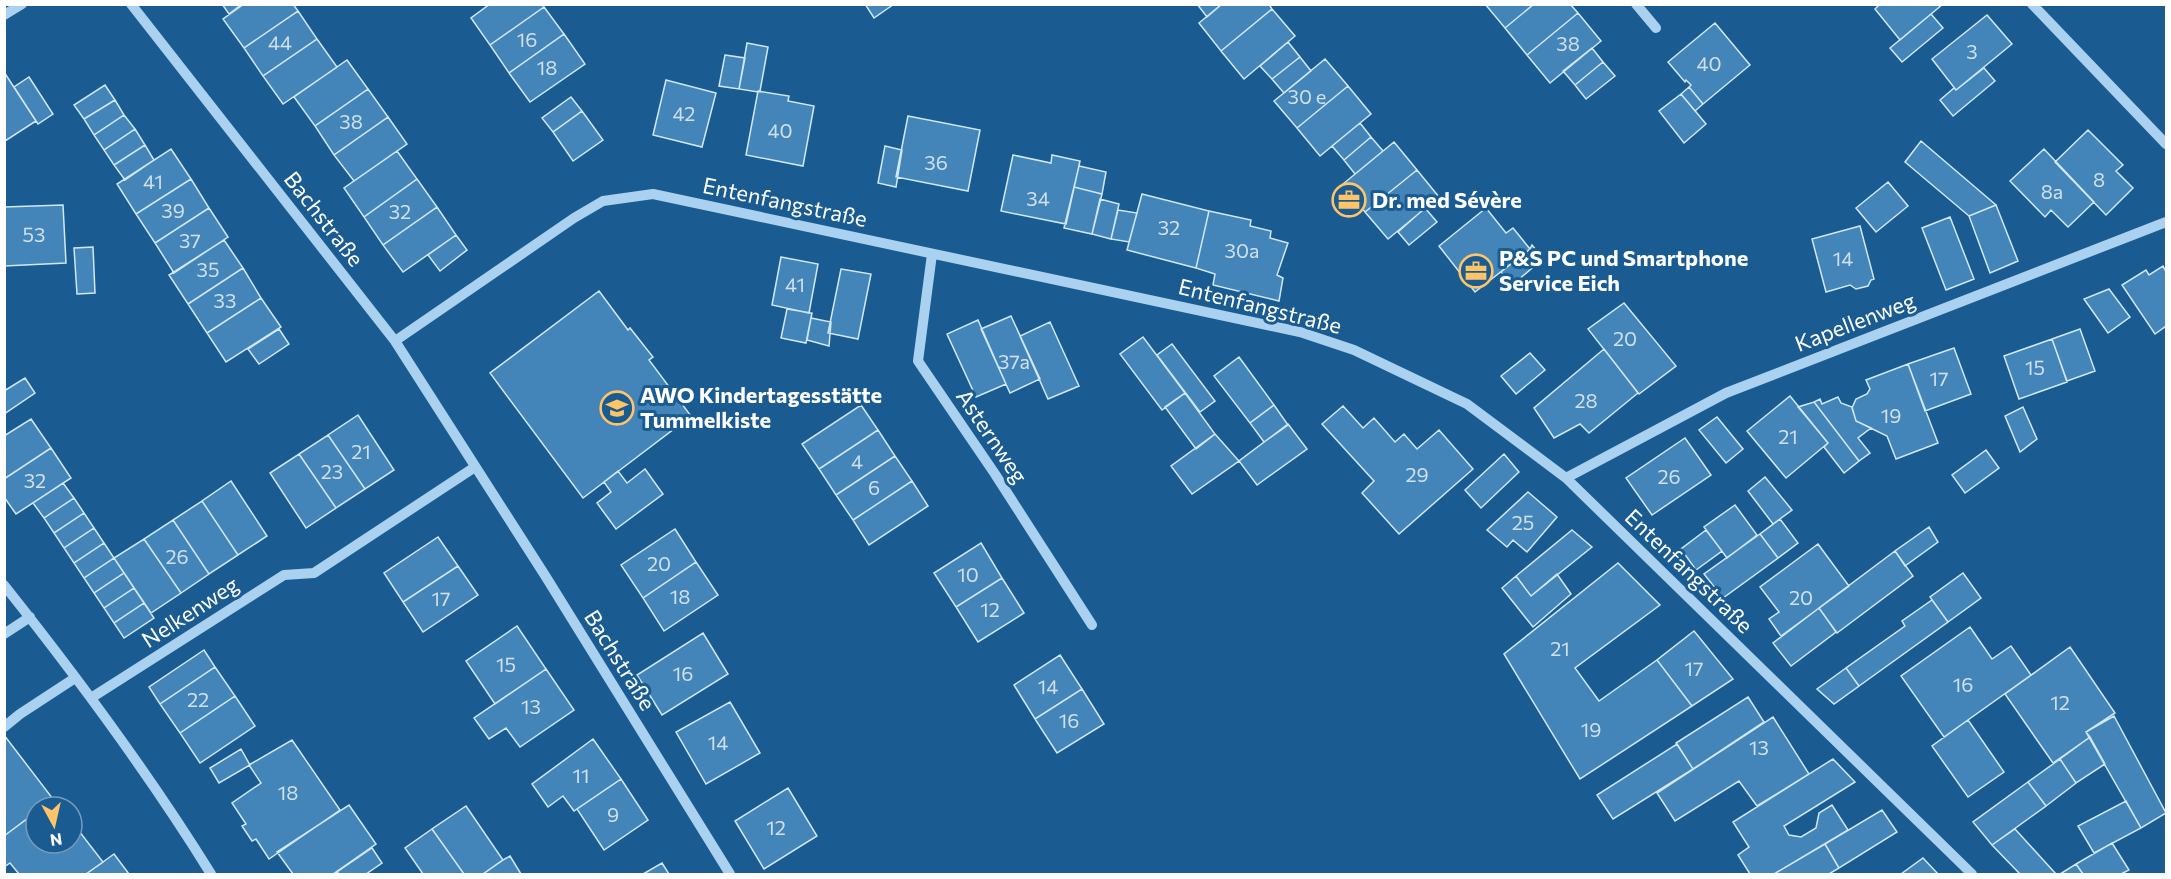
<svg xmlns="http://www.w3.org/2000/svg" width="2171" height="879" viewBox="0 0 2171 879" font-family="Commissioner,sans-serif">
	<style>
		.building { fill: #4385b9; stroke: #d0e8fb; stroke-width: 1.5 }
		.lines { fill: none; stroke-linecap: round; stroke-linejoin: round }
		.minor { stroke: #aad1ef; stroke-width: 10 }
		.labels { text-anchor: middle; stroke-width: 6; stroke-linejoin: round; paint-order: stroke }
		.number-label { font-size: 20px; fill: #d0e0ee }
		.poi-label { font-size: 22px; font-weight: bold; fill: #fff; stroke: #1a5c92; text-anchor: start }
		.street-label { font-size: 22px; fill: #fff; stroke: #1a5c92 }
	</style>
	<rect width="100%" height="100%" fill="#1a5c92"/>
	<!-- building -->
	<path class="building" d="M222 4H242L229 14Z
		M244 4H293L298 11 244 48 223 19Z
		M490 4H543L544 7 490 45 471 18Z
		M865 4H894L874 18Z
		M1197 4H1222L1207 17Z
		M1222 4H1269L1272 9 1221 51 1199 23Z
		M1485 4H1534L1505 28Z
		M1534 4H1570L1578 13 1527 55 1505 28Z
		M1880 4H1943L1900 40 1875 9Z
		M544 7 564 34 509 73 490 45Z
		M1272 9 1295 36 1244 79 1221 51Z
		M298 11 317 39 263 76 244 48Z
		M1578 13 1601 41 1550 83 1527 55Z
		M1931 14 1943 28 1902 62 1890 48Z
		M1987 15 2012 44 1956 90 1932 59Z
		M1715 23 1750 65 1703 104 1689 87 1691 85 1686 80 1685 82 1668 62Z
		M564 34 585 64 530 102 509 73Z
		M317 39 337 67 283 104 263 76Z
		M1288 42 1300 57 1272 79 1260 66Z
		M747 43 768 47 760 91 758 92 739 89Z
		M1592 48 1603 62 1575 85 1563 71Z
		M725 55 745 58 739 89 719 86Z
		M1300 57 1311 71 1284 93 1272 79Z
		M1325 59 1348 86 1297 128 1274 101Z
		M347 60 368 89 315 126 294 97Z
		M1603 62 1615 76 1586 99 1575 85Z
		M1984 68 1995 81 1953 116 1940 100 1954 88 1956 90Z
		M4 72 36 121 5 141 4 140Z
		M29 77 53 114 38 124 14 87Z
		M666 80 716 93 702 147 653 135Z
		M105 85 115 100 84 119 74 105Z
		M1348 86 1371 114 1320 156 1297 128Z
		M1689 87 1703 104 1695 111 1681 94Z
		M368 89 388 117 334 155 315 126Z
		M758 91 789 96 788 101 814 106 803 166 746 155Z
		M1681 94 1706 124 1684 143 1659 111Z
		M571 97 582 111 553 132 542 118Z
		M115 100 124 115 94 135 84 119Z
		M582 111 603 140 573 161 553 132Z
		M124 115 135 129 104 150 94 135Z
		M908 116 980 130 968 191 896 177Z
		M388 117 407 144 354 181 334 155Z
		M1360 123 1371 137 1344 160 1332 146Z
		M135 129 145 145 114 165 104 150Z
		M2088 130 2123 165 2116 171 2133 188 2106 215 2055 162Z
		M1371 137 1383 151 1355 174 1344 160Z
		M1921 141 1996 205 1969 216 1905 162Z
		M1394 142 1417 170 1365 212 1343 184Z
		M145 145 154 160 125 180 114 165Z
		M885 146 902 150 896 187 878 183Z
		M171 149 191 179 136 214 117 184Z
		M2044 149 2094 202 2068 227 2051 210 2045 217 2010 181Z
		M397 151 417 179 364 217 344 188Z
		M1013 155 1051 163 1052 155 1080 161 1066 224 1001 211Z
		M1079 166 1106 172 1102 194 1074 187Z
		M1417 170 1439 197 1388 239 1365 212Z
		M191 179 209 208 155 243 136 214Z
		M417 179 437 207 383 245 364 217Z
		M1888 182 1908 206 1876 232 1856 208Z
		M1074 187 1102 194 1092 234 1064 228Z
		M1142 194 1209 211 1196 268 1127 250Z
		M1100 199 1119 204 1111 239 1092 234Z
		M63 205 66 263 4 266V207Z
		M1996 205 2018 261 1990 273 1969 216Z
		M437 207 456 235 403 272 383 245Z
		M209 208 228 237 174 273 155 243Z
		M1425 208 1437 222 1409 245 1398 232Z
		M1486 208 1506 233 1513 228 1530 249 1475 292 1439 246Z
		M1118 210 1137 213 1129 242 1111 239Z
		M1209 211 1251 220 1250 226 1271 231 1270 238 1288 243 1277 275 1283 278 1279 301 1213 285 1215 274 1196 268Z
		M1950 217 1974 279 1946 290 1922 228Z
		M1860 226 1874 279 1871 280 1868 286 1856 289 1850 285 1826 292 1812 239Z
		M456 235 467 250 440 271 428 255Z
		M224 240 243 268 188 304 169 275Z
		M1532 245 1543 259 1512 285 1501 272 1530 249Z
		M93 247 95 293 77 294 74 248Z
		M781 257 818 264 809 313 772 305Z
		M2163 266 2166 272V326L2155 334 2122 285 2146 270 2149 275Z
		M243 268 261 298 207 333 188 304Z
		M841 269 871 274 858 339 828 333Z
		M2109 289 2130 317 2108 333 2084 299Z
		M599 291 628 330 630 328 653 357 649 360 691 416 583 498 490 373Z
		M261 298 281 327 226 362 207 333Z
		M1624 303 1676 366 1639 394 1588 329Z
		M787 309 812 313 806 343 781 338Z
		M1011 316 1040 379 1010 393 981 329Z
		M811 318 831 322 829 346 807 340Z
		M978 320 1006 384 976 397 947 334Z
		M1050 322 1079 386 1048 399 1020 336Z
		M279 329 289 344 259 364 248 349Z
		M2080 329 2095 371 2067 381 2052 339Z
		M1143 337 1185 393 1162 410 1120 354Z
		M2052 339 2067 382 2019 399 2004 356Z
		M1172 344 1215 401 1200 412 1157 355Z
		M1954 348 1971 394 1925 411 1908 364Z
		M1604 349 1638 393 1589 433 1580 424 1554 438 1534 408Z
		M1530 353 1545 370 1516 394 1501 376Z
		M1239 357 1274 405 1250 423 1214 376Z
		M1908 364 1938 443 1896 459 1887 436 1856 421 1852 408 1856 399 1867 394 1870 389 1866 380Z
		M25 378 35 393 4 414V391Z
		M1185 393 1215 434 1196 449 1165 407Z
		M1790 396 1828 443 1786 478 1747 431Z
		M1838 397 1841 403 1852 407 1856 421 1871 428 1858 438 1870 453 1859 461 1814 402 1820 399 1822 404Z
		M1814 402 1859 461 1844 473 1824 447 1828 443 1798 407Z
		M861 405 878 430 819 469 802 444Z
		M1274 405 1288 425 1264 442 1250 423Z
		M1343 406 1363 428 1374 418 1395 442 1404 434 1417 449 1439 430 1473 469 1399 534 1362 493 1374 481 1322 424Z
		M2023 407 2037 439 2020 452 2005 416Z
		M358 415 394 470 365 489 328 435Z
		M1717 417 1743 449 1726 463 1699 430Z
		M31 419 51 448 4 479V436Z
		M1288 424 1307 449 1257 485 1239 461Z
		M878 430 895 456 836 495 819 469Z
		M1215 434 1239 461 1192 494 1171 466Z
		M328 435 365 489 336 508 299 454Z
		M1685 438 1711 475 1652 515 1626 478Z
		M51 448 71 478 16 514 4 497V479Z
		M1986 450 1999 468 1965 493 1952 475Z
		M299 454 336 508 306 528 270 473Z
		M1504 454 1519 472 1481 508 1465 490Z
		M895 456 912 481 853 520 836 495Z
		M645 469 663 494 616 529 597 503 611 492 604 482 618 471 627 483Z
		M1765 477 1792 510 1773 524 1748 491Z
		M231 481 267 536 238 555 202 501Z
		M912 481 928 506 869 545 853 520Z
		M63 483 74 498 44 518 33 503Z
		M1528 492 1557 517 1527 552 1513 540 1507 547 1487 530Z
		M74 498 84 513 54 533 44 518Z
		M202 501 238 555 209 574 173 520Z
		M1735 505 1757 535 1727 558 1704 527Z
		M84 513 94 528 64 548 54 533Z
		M1780 519 1798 543 1778 558 1760 534Z
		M173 520 209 574 181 593 144 539Z
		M1929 527 1938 542 1905 566 1895 551Z
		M94 528 104 543 74 563 64 548Z
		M675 529 696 562 643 598 621 565Z
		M1572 530 1592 547 1531 596 1516 576Z
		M1706 530 1722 551 1696 570 1681 549Z
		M1760 534 1778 558 1723 598 1704 574Z
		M438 537 458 566 403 602 384 573Z
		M144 539 181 593 151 613 114 558Z
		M104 543 114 558 84 578 74 563Z
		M981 543 1002 578 956 607 934 573Z
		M1818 544 1849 586 1781 636 1769 619 1779 612 1760 587Z
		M1895 551 1913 576 1837 633 1819 608Z
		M114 558 124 573 94 593 84 578Z
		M696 562 718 595 664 631 643 598Z
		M1618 563 1660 605 1575 668 1599 701 1657 660 1692 706 1580 779 1504 654Z
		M458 566 478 595 423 632 403 602Z
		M124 573 134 588 104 608 94 593Z
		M1963 573 1981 598 1948 622 1930 597Z
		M1557 574 1571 594 1533 627 1502 588 1516 576 1531 596Z
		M1002 578 1024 613 978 642 956 607Z
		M134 588 144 603 114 623 104 608Z
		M1932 600 1948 622 1859 686 1846 668 1905 626 1902 621Z
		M144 603 154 618 124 638 114 623Z
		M1819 608 1836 632 1791 666 1773 643Z
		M517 626 546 669 495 704 466 661Z
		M1970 627 1992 659 2011 646 2031 675 1944 737 1901 676Z
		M1694 631 1733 679 1692 706 1657 660Z
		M703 633 728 674 662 715 637 675Z
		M2070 647 2115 713 2086 732 2090 737 2053 763 2005 694Z
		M204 650 215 667 160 704 149 687Z
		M1060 655 1082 689 1035 719 1014 685Z
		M215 667 235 696 180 733 160 704Z
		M1846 668 1859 686 1834 704 1817 689Z
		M546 669 574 710 520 747 506 728 489 739 474 718Z
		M1082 689 1104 724 1057 753 1035 719Z
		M235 696 255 726 200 763 180 733Z
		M1748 697 1764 722 1693 769 1676 743Z
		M730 702 760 753 706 784 676 732Z
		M2114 716 2166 813 2141 828 2086 732Z
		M1773 717 1809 774 1757 806 1739 781 1675 821 1657 793Z
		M1968 720 2004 772 1968 797 1932 746Z
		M4 735 53 799 42 807H36V812L4 836Z
		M2090 737 2105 764 2076 783 2060 759Z
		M593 739 621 779 574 811 563 796 548 807 532 784Z
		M292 740 340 810 269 859 256 839 252 841 242 826 246 824 232 803 261 783 249 765Z
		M1677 744 1693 769 1613 819 1597 795Z
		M241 749 250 765 219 783 210 768Z
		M1833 759 1855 782 1784 826 1789 835 1801 837 1816 828 1819 813 1832 805 1848 830 1774 874H1750L1738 855 1749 847 1733 822Z
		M2060 759 2076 783 2046 806 2028 782Z
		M621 779 648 820 604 850 577 809Z
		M2028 782 2046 806 1992 845 1973 822Z
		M788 788 817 836 764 869 735 821Z
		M53 799 61 807H42Z
		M2126 801 2141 828 2094 853 2078 826Z
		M349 805 376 844 333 874H293L277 852Z
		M466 806 503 860 483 874H464L432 829Z
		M1882 810 1897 832 1839 868 1825 844Z
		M36 812V843H72V822L103 862 86 874H19L10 863 4 867V836Z
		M432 829 464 874H423L405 848Z
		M2015 829 2056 874H2020L1992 845Z
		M2112 843 2129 870 2121 874H2083L2076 864Z
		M1825 844 1839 868 1829 874H1774Z
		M372 848 382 863 366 874H339L337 872Z
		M114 854 129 874H86L103 862Z
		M510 856 521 874H483L503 860Z
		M1923 858 1938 874H1901Z
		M662 863 669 874H643Z
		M2076 864 2083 874H2060Z"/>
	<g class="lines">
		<!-- minor -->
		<path class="minor" d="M131 4 395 341 546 577 730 874
			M1636 4 1656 28
			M2032 4 2166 144
			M4 15 22 4
			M932 254 918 361 995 474 1092 625
			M395 341 574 218 603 201 653 194 1300 332 1354 350 1467 404 1566 478 1972 874
			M1566 478 1726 393 2166 222
			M4 585C78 678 149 774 211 874
			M4 634 30 617
			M91 698 284 575 314 573 475 467
			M4 727 20 714 75 678"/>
	</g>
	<!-- icons -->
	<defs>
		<g id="office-ring" transform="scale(1.725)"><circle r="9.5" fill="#1a5c92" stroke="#ffc368" stroke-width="1.5"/><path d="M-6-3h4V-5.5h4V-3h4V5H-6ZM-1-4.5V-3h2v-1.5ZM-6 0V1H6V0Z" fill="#ffc368"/></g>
		<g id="school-ring" transform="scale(1.725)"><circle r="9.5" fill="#1a5c92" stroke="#ffc368" stroke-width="1.5"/><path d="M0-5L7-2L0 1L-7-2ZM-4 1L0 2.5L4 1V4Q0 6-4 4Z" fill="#ffc368"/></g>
	</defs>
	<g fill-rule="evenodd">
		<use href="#office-ring" x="1349" y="200"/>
		<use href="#office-ring" x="1476" y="271"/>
		<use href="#school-ring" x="617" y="408"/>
	</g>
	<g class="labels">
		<!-- number labels -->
		<g class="number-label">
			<text x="527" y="47">16</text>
			<text x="280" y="50">44</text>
			<text x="1568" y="51">38</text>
			<text x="1972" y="59">3</text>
			<text x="1709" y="71">40</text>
			<text x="547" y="75">18</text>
			<text x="1307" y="104">30 e</text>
			<text x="684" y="121">42</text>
			<text x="351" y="129">38</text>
			<text x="780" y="138">40</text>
			<text x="936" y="170">36</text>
			<text x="2099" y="187">8</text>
			<text x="153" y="189">41</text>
			<text x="2052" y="199">8a</text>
			<text x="1038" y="206">34</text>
			<text x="173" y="218">39</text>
			<text x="400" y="219">32</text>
			<text x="1169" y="235">32</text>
			<text x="34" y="242">53</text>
			<text x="190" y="248">37</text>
			<text x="1242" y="258">30a</text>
			<text x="1843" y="266">14</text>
			<text x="208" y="277">35</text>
			<text x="795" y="292">41</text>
			<text x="225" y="308">33</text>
			<text x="1625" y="346">20</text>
			<text x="1014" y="369">37a</text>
			<text x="2035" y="375">15</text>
			<text x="1939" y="386">17</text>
			<text x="1586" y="408">28</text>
			<text x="1891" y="423">19</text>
			<text x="1788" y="444">21</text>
			<text x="361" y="459">21</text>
			<text x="857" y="469">4</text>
			<text x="332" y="479">23</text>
			<text x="1417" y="482">29</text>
			<text x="1669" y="484">26</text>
			<text x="35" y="488">32</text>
			<text x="874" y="495">6</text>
			<text x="1523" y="530">25</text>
			<text x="177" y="564">26</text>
			<text x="659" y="571">20</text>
			<text x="968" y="582">10</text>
			<text x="680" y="604">18</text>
			<text x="1801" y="605">20</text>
			<text x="441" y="606">17</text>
			<text x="990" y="617">12</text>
			<text x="1560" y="656">21</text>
			<text x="506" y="672">15</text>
			<text x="1694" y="676">17</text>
			<text x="683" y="681">16</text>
			<text x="1963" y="692">16</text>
			<text x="1048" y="694">14</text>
			<text x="198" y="707">22</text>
			<text x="2060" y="710">12</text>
			<text x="531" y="714">13</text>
			<text x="1069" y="728">16</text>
			<text x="1591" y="737">19</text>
			<text x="718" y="750">14</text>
			<text x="1759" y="755">13</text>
			<text x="581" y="783">11</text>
			<text x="288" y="800">18</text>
			<text x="613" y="822">9</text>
			<text x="776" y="835">12</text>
		</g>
		<!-- poi labels -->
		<g class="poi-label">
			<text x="1372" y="208">Dr. med Sévère</text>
			<text x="1499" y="266">P&amp;S PC und Smartphone<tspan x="1499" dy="25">Service Eich</tspan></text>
			<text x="640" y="403">AWO Kindertagesstätte<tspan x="640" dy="25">Tummelkiste</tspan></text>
		</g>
		<!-- street labels -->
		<g class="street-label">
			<text transform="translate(785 202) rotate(12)" y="8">Entenfangstraße</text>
			<text transform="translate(324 219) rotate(52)" y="8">Bachstraße</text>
			<text transform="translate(1260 306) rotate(14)" y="8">Entenfangstraße</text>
			<text transform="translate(1855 322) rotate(-21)" y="8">Kapellenweg</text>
			<text transform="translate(992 436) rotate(56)" y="8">Asternweg</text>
			<text transform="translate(1689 571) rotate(44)" y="8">Entenfangstraße</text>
			<text transform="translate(190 612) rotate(-33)" y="8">Nelkenweg</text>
			<text transform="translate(620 660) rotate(58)" y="8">Bachstraße</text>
		</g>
	</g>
	<!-- border -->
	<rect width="2171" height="879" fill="none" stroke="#ffffff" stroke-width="12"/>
	<!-- north arrow -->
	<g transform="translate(54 825) rotate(172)"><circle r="28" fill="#1a5c92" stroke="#769dbe" stroke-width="1.5"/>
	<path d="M0-4.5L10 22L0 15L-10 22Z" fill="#ffc368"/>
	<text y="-9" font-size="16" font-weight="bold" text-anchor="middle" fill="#ffffff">N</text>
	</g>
</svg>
